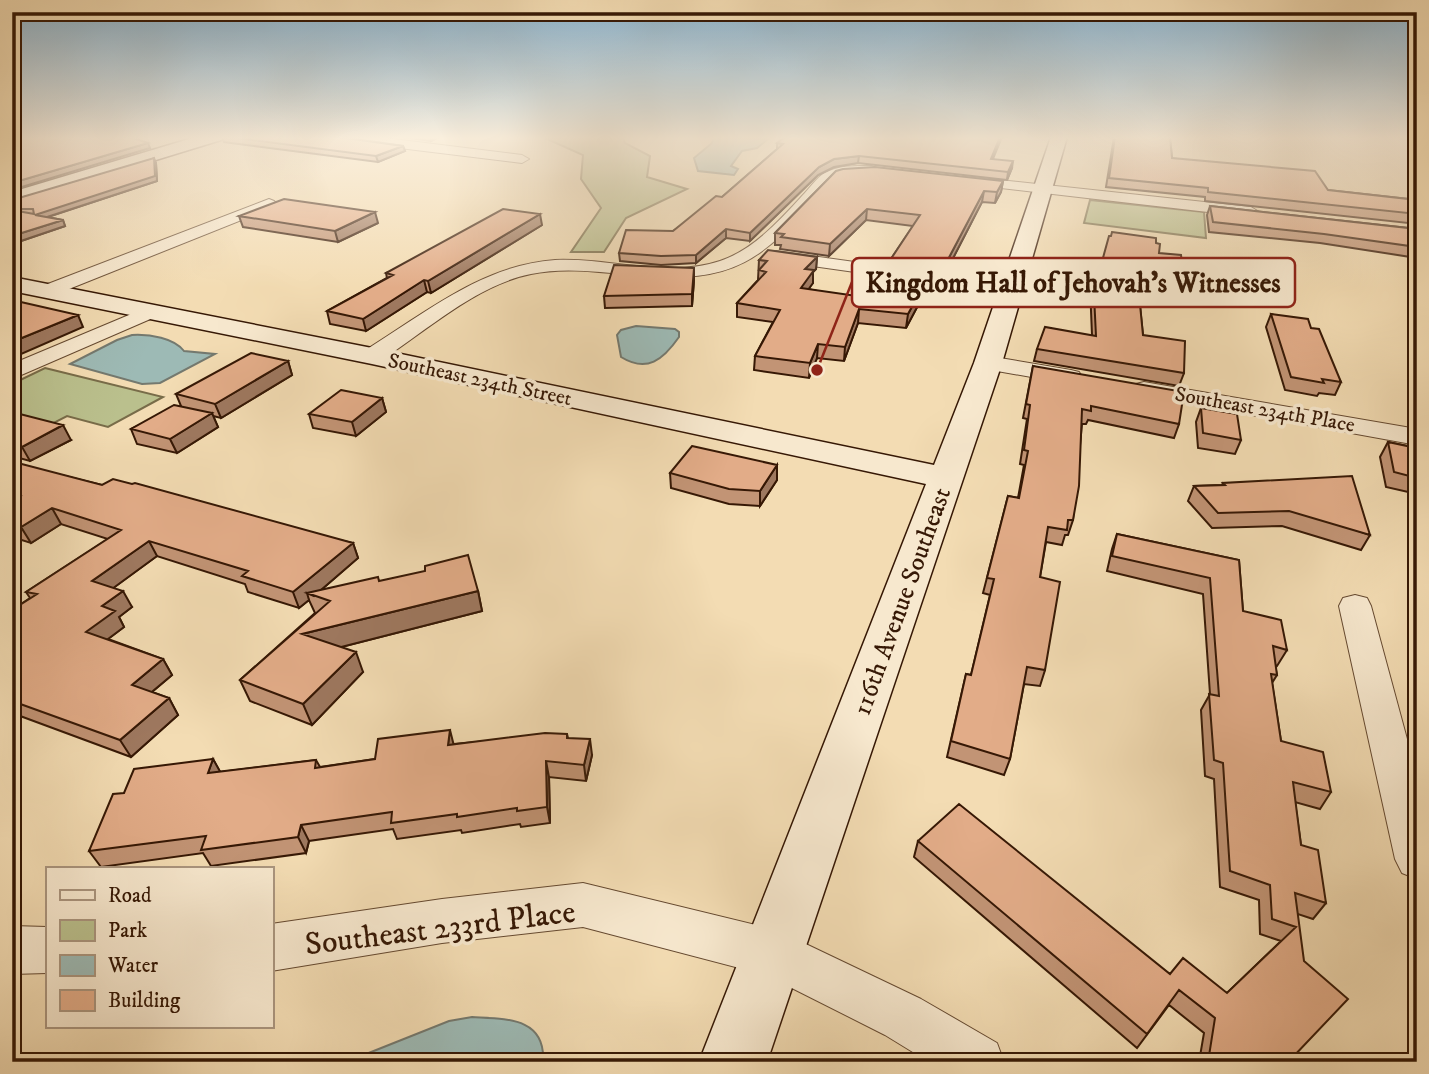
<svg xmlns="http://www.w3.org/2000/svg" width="1429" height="1074" viewBox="0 0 1429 1074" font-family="'IM FELL DW Pica',serif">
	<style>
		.green { fill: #bac08d; stroke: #786c49; stroke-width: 2 }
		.water { fill: #9dbab5; stroke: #74796f; stroke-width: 2 }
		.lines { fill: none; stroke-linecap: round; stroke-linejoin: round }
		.street-casing { stroke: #654930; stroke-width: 2 }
		.secondary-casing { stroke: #361805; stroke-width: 3 }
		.street { fill: #f7e8ce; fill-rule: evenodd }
		.secondary { fill: #f7e8ce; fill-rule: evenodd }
		.wall { fill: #c29475; stroke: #361805; stroke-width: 2 }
		.shaded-wall { fill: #9e785f; stroke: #361805; stroke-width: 2 }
		.building { fill: #e2ac88; stroke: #361805; stroke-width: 2 }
		.labels { text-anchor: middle; stroke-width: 7; stroke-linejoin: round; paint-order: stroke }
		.far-street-label { font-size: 21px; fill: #361805; stroke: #f7e8ce }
		.street-label { font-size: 26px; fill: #361805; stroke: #f7e8ce }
		.near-street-label { font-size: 32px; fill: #361805; stroke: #f7e8ce }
		.leader { fill: none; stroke: #8f2418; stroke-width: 2.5 }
		.callout-dot { fill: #8f2418; stroke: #f7e8ce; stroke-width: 2.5 }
		.callout { fill: #f7e8ce; stroke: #8f2418; stroke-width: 2.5 }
		.callout-label { font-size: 28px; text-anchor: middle; font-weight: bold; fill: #361805 }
	</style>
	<rect width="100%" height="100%" fill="#f3dcb3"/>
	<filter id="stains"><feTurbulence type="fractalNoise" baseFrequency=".00286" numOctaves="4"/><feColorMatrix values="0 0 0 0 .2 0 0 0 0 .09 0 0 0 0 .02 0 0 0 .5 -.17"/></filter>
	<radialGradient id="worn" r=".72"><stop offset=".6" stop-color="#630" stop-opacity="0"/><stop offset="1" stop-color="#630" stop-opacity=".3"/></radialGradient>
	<!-- green -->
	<path class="green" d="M623 137 625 143 650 156 647 177 687 189 626 218 604 252H571L601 208 581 179 583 155 545 138Z
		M1090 200 1204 212 1206 238 1084 223Z
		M45 368 163 397 108 427 67 416 40 430 12 422V384Z"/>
	<!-- water -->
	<path class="water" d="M714 137 768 139 757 148 742 151 731 166 738 169 734 175 698 171 694 158 712 143Z
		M636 326 675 329 679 332V337C663 360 647 373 621 357L617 335 621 330Z
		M132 335C150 334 174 338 184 351L215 354 160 383 142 384 70 364 117 340Z
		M472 1017C506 1019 546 1017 543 1062H346L449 1021Z"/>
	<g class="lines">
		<!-- street casing -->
		<g class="street-casing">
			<path id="street" d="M336 137H377L522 155 529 159 522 163 342 141Z
				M872 166 879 170 877 173 846 175 834 179C764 256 743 286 632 275 599 272 564 267 531 274 476 285 426 331 380 361H364L361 356 364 351C424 314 482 265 555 260 608 257 667 279 720 261 753 250 779 221 802 196 809 189 817 177 825 173 839 165 857 166 872 166Z
				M963 176 1251 207 1259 212 1251 217 958 183 956 180Z
				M269 199 274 201 277 204 274 207 54 295 47 297 37 291 40 287Z
				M776 251 869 264 878 269 869 274 770 260 767 256 770 252Z
				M148 307 155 309 158 313 155 317 12 379V364Z
				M988 356 1071 370 1079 372 1082 377 1079 382 1071 384 980 368 977 363 980 358Z
				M1144 382 1417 429V445L1136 394 1132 389 1136 384Z
				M1355 595 1367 598 1371 606 1417 776V879L1402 873 1395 859 1339 606 1343 598Z
				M583 883 772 929 789 936 921 999 997 1043 1004 1062H929L885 1035 766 975 583 927 442 943 271 971V924L442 899Z
				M12 926 47 927V973L12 974Z"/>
		</g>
		<!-- secondary casing -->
		<g class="secondary-casing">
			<path id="secondary" d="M196 137H223L221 140 12 204V192Z
				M1051 137H1067L1002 363 767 1062H699L926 484 372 364 12 291V277L372 348 934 465 974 363Z"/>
		</g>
		<!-- street -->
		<use href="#street" class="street"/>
		<!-- secondary -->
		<use href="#secondary" class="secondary"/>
	</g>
	<!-- wall -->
	<path class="wall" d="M222 137H339L403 146 405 151 378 162 224 142Z
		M402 137H439L431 141Z
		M1114 137H1170L1172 158 1328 190 1417 200V224L1205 201V197L1106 187Z
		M777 143 993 159 1012 168 1007 180 858 163 834 167 818 175 750 241 726 238 696 263 661 265 620 261 619 253 673 231 722 197 777 149Z
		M156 163 157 181 48 217 63 220 65 226 12 244V200Z
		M836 171 1003 181 1001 192 995 203 982 202 933 297 923 296 906 328 858 323 844 361 817 358 809 378 754 370 755 356 773 322 737 317V303L758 280 759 260 817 257 816 269 813 272V283L808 289 863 301 913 226 866 220 829 256 780 249 781 245H775V233Z
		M1210 206 1417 229V258L1320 243 1209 232 1207 215Z
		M239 216 378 223 338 242 243 227Z
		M542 225 431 293 427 292 366 331 330 324 327 311 387 278 386 273Z
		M1156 243 1159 253 1185 290 1181 301 1139 296 1143 335 1184 373 1179 386 1034 361 1037 349 1092 335 1090 286 1093 275 1098 276Z
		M694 280 692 306 605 308 604 296Z
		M1271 314 1311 328 1341 382 1335 395 1319 393 1317 396 1285 390 1266 327Z
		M288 361 292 375 221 418 213 416 218 427 177 453 137 444 131 429 181 406 176 394Z
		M1033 366 1179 424 1174 438 1088 420 1086 424H1082L1073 520 1068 535H1065L1062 545 1046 542 1040 577 1045 670 1040 686 1024 684 1010 759 1004 775 947 757 966 674 971 675 990 595 983 593 1008 496 1018 498 1024 465 1020 464 1027 419 1023 418Z
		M382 398 386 412 356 436 313 428 309 414Z
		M1201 408 1241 440 1235 454 1198 448 1196 422Z
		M12 412 71 440 30 461 12 456Z
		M1388 442 1412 447 1417 446V494L1386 487 1380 457Z
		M12 463 102 485 353 543 358 558 321 590 379 581 478 591 482 611 341 647 363 672 312 725 250 701 240 680 315 613 309 600 299 608 248 592 245 584 157 556 113 588 132 607 119 617 124 627 108 639 163 659 172 675 152 692 169 698 178 715 131 757 12 713V610L30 598 26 592 108 539 61 524 31 543 12 537Z
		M777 465V480L760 506 729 504 671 488 670 473Z
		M1223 483 1370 535 1361 550 1282 526 1212 528 1188 501 1194 486 1222 485Z
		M1117 534 1239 560 1243 611 1287 650 1277 666 1275 665 1277 675 1272 683 1281 741 1331 792 1320 809 1295 802 1301 845 1326 903 1313 919 1298 914 1292 1062H1199L1204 1033 1169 1005 1137 1048 914 857 918 841 1170 974 1227 993 1281 941 1260 934 1259 900 1220 887 1214 779 1205 776 1201 710 1210 694 1203 594 1107 571 1112 549Z
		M567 734 568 738 592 755 586 781 549 777 550 823 521 827 520 824 462 833 461 830 397 839 393 829 309 841 306 853 211 866 203 853 101 867 89 851 124 793 213 759 220 772 316 760 320 767 375 759 454 744Z"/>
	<!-- shaded-wall -->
	<path class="shaded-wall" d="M430 137H439L431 141Z
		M1000 137H1002L990 166 991 159Z
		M148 143 150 148 12 190V183Z
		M403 146 405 151 378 162 376 156Z
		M859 156 858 163 834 167 818 175 750 241V233L819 167 834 159Z
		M154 158 156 163 157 181 38 220 35 215Z
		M1013 161 1012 168 1007 180 1008 172Z
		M1003 181 1001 192 995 203 997 192Z
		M984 191 982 202 933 297 935 284Z
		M867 209 866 220 829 256 830 244Z
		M375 212 378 223 338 242 335 231Z
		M540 214 542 225 431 293 428 281Z
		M63 220 65 226 12 244V236Z
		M726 229V238L696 263V255Z
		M817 257 816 269 813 272V283L800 301 801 288 805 269Z
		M694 268V280L692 306V294Z
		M424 280 427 292 366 331 363 319Z
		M925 283 923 296 906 328 908 314Z
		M859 309 858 323 844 361 845 347Z
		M78 315 83 327 12 358V342Z
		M818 344 817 358 809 378 810 363Z
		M288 361 292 375 221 418 215 404Z
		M382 398 386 412 356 436 352 422Z
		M212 413 218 427 177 453 170 439Z
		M63 425 71 440 30 461 22 447Z
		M777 465V480L760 506V491Z
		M52 508 61 524 31 543 21 527Z
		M149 541 157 556 101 597 92 581Z
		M353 543 358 558 314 596 307 593 309 600 299 608 293 592Z
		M123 591 132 607 119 617 124 627 96 648 86 632 102 606Z
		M478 591 482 611 310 655 302 634Z
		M356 652 363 672 312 725 303 704Z
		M163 659 172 675 141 701 132 685Z
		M169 698 178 715 131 757 120 740Z
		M450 730 454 746 448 745Z
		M590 739 592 755 586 781 584 765Z
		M213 759 222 775 208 773Z
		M546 761 549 777 550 823 547 807Z
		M301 825 309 841 306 853 298 837Z"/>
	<!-- building -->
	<path class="building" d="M12 137H131L148 143 12 183Z
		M229 137H339L403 146 376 156Z
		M785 137H1000L991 159 1013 161 1008 172 859 156 834 159 819 167 750 233 726 229 696 255 661 256 619 253 626 230 673 231 716 196 722 197 783 144 777 143Z
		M1115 137H1170L1172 158 1315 171 1328 190 1417 200V214L1208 192V188L1109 178Z
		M154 158 155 176 35 215 63 220 12 236V210L34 214 33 209H12V200Z
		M875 167 1003 181 997 192 984 191 935 284 925 283 908 314 859 309 845 347 818 344 810 363 755 356 780 310 737 303 766 272 759 270 767 261 759 260 768 250 817 257 805 269 814 270 801 288 864 297 861 304 920 215 867 209 830 244 781 237 784 234 775 233 836 171 843 169Z
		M284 199 375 212 335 231 239 216Z
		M1210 206 1417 229V247L1324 234 1213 222Z
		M503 209 540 214 428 281 424 280 363 319 327 311 393 275 386 273Z
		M1112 232 1156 238V243L1160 244 1159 253 1181 255 1185 290 1138 284 1143 335 1185 341 1184 373 1037 349 1045 327 1096 336 1093 275 1098 276 1109 236H1111Z
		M614 265 694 268 692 294 604 296Z
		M12 300 78 315 12 342Z
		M1271 314 1308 319 1311 328 1319 329 1341 382 1322 379 1324 383 1291 377Z
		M251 353 288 361 215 404 176 394Z
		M1033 366 1184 392 1179 424 1091 406V411L1082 409 1079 486 1073 520H1068L1067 530 1048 527 1040 577 1060 582 1045 670 1027 667 1010 759 951 741 966 674 971 675 994 579 987 578 1008 496 1019 498 1028 451 1024 450 1030 405 1026 404Z
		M341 390 382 398 352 422 309 414Z
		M174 405 212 413 170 439 131 429Z
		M1201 408 1237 414 1241 440 1203 433Z
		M12 412 63 425 22 447 12 444Z
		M1388 442 1412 447 1413 445 1417 446V478L1394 472Z
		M692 446 777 465 760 491 729 489 670 473Z
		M14 462 102 485 113 479 132 484 135 483 353 543 293 592 242 576 248 571 149 541 92 581 123 591 102 606 115 611 86 632 163 659 132 685 169 698 120 740 12 701V610L37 594 26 592 121 530 52 508 21 527 12 525V500L20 496 12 494V463Z
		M1352 476 1370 535 1289 511 1218 513 1194 486 1225 485 1223 483Z
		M1117 534 1239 560 1243 611 1281 620 1287 650 1273 646 1277 675 1271 674 1281 741 1323 752 1331 792 1293 782 1301 845 1318 850 1326 903 1295 893 1304 961 1348 999 1292 1058V1062H1208L1215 1018 1179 990 1147 1034 918 841 959 804 1170 974 1183 958 1227 993 1296 927 1272 919 1270 885 1230 871 1223 763 1214 760 1209 694 1219 696 1210 578 1112 556Z
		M468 555 478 591 302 634 356 652 303 704 240 680 330 601 307 593 378 577 379 581 425 571V566Z
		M450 730 448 745 545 733 567 734V738L590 739 584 765 546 761 547 807 517 811V808L457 817V814L391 823 392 812 301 825 298 837 201 850 206 836 89 851 113 794 124 793 134 769 213 759 208 773 316 760 315 768 375 759 378 739Z
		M1131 1057 1135 1062H1125Z"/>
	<!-- sky -->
	<linearGradient id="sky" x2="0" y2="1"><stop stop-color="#8ab6d4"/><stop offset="0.48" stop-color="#faefdd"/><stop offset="1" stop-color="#faefdd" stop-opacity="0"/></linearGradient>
	<rect width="1429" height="288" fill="url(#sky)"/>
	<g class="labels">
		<!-- far-street labels -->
		<g class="far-street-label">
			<text transform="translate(480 379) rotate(12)" y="7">Southeast 234th Street</text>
			<text transform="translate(1265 409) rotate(10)" y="7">Southeast 234th Place</text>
		</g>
		<!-- street labels -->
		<g class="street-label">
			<text transform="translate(901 601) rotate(-70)" y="9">116th Avenue Southeast</text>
		</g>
		<!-- near-street labels -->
		<g class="near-street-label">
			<text transform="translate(440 927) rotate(-7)" y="11">Southeast 233rd Place</text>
		</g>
	</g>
	<!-- callouts -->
	<path class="leader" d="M817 370L852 282"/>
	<circle class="callout-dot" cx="817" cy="370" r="7"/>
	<rect class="callout" x="852" y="258" width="443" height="49" rx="7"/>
	<g class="callout-label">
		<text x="1073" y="292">Kingdom Hall of Jehovah's Witnesses</text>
	</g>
	<!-- margin -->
	<rect width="1429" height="1074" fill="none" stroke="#f3dcb3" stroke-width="42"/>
	<rect x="14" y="14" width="1401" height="1046" fill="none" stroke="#361805" stroke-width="3.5"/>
	<rect x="21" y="21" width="1387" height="1032" fill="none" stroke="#361805" stroke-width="2"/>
	<!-- legend -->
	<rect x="46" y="867" width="228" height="161" fill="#f7e8ce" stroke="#aa957e" stroke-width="2"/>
	<rect x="60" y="890" width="35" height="10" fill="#f7e8ce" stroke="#aa957e" stroke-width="2"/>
	<text x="108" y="902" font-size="21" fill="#361805">Road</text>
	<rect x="60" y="920" width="35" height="21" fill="#bac08d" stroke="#aa957e" stroke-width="2"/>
	<text x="108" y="937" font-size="21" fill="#361805">Park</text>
	<rect x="60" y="955" width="35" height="21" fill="#9dbab5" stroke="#aa957e" stroke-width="2"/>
	<text x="108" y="972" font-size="21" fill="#361805">Water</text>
	<rect x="60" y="990" width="35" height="21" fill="#e2ac88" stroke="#aa957e" stroke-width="2"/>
	<text x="108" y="1007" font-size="21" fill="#361805">Building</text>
	<rect width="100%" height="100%" filter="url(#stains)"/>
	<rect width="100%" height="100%" fill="url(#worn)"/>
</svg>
